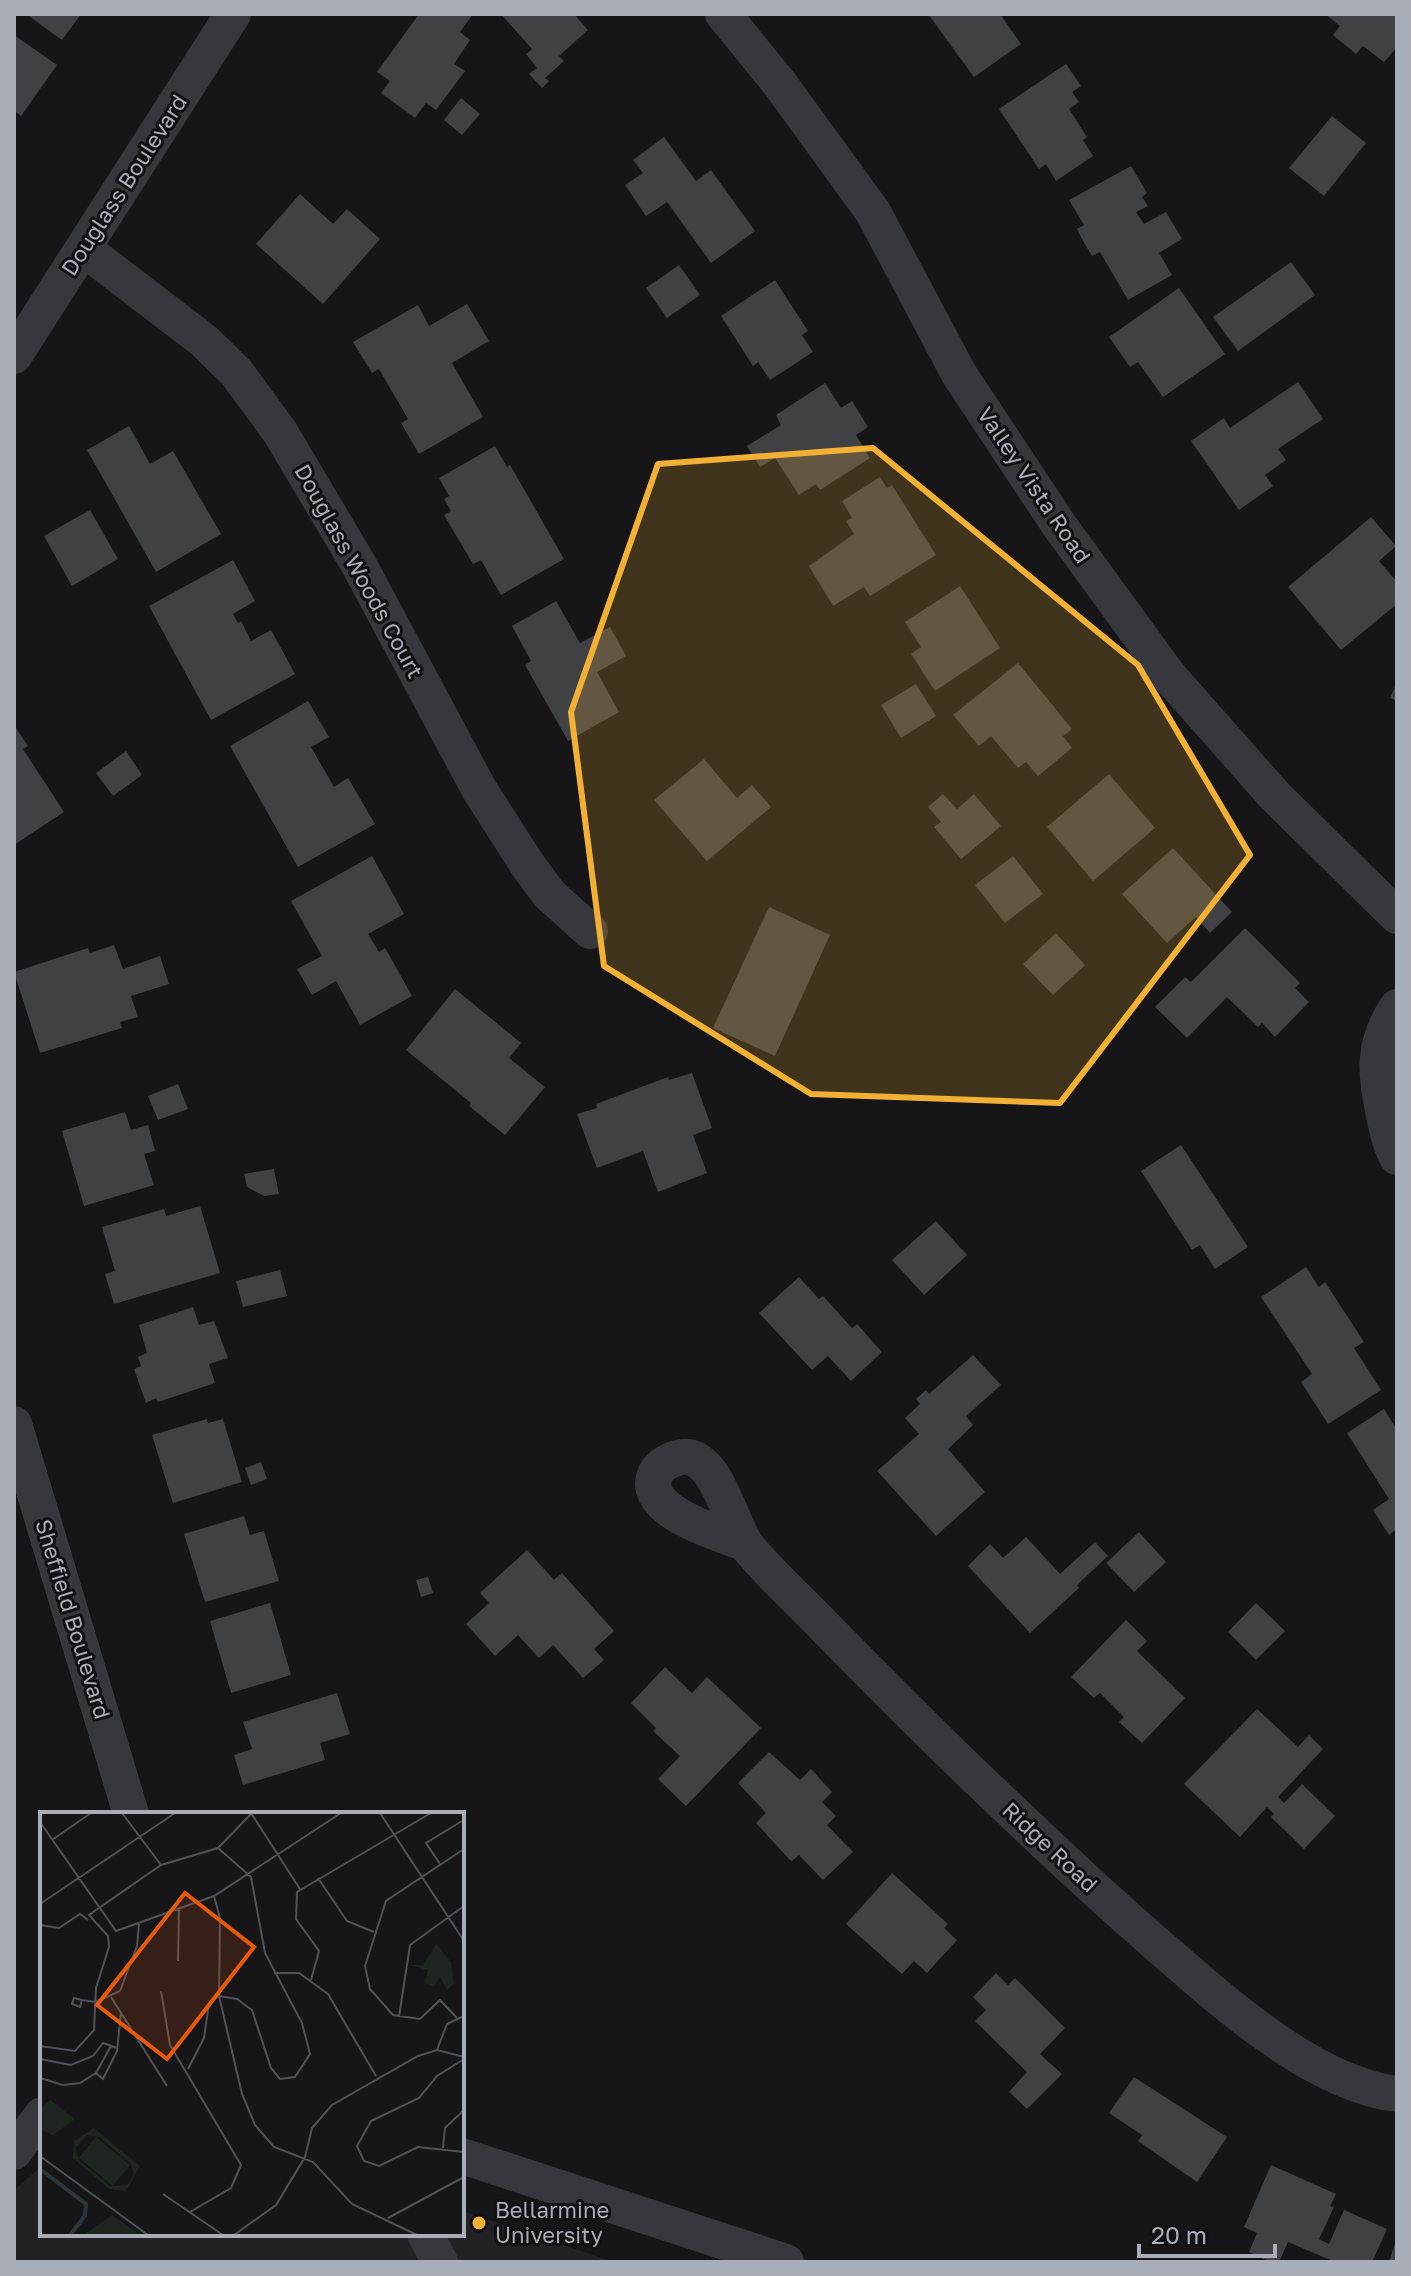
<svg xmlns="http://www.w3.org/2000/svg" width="1411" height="2276" viewBox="0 0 1411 2276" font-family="'Golos Text',sans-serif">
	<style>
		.built { fill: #222225 }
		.building { fill: #404145 }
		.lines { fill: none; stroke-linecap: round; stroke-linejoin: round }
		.minor { stroke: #37383d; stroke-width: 36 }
		.marked { fill: #f2b134; fill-opacity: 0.2; stroke: #f2b134; stroke-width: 6; stroke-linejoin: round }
		.poi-dot { fill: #f2b134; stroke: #111113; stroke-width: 3 }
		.labels { text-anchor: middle; stroke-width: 6; stroke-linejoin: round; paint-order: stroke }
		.street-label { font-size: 22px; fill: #a8adb8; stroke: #111113 }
		.poi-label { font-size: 22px; fill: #a8adb8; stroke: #111113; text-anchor: start }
		.inset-river { fill: none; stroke: #2c353c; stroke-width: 4 }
		.inset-road { fill: none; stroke: #505258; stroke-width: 2 }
		.view { fill: #e8590c; fill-opacity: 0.15; stroke: #e8590c; stroke-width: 4 }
		.inset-edge { fill: none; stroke: #a8adb8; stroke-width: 4 }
	</style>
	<rect width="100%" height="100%" fill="#161618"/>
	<!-- built -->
	<path class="built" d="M42 2166V2234H462V2211L614 2262H14V2190Z"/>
	<!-- building -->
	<path class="building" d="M26 14H81L62 40Z
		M419 14H473L460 32 470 40 454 64 465 71 436 110 426 103 415 118 381 93 390 81 377 72Z
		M501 14H574L588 30 559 56 564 61 545 78 549 81 542 88 529 74 537 68 526 54 532 49Z
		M928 14H1000L1021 44 974 77Z
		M1325 14H1397V47L1384 62 1363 46 1356 54 1333 35 1340 26Z
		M14 35 57 65 21 116 14 111Z
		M1066 64 1081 86 1072 92 1079 102 1069 109 1087 137 1083 140 1093 156 1056 181 1046 164 1039 169 999 109Z
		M461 98 480 114 462 135 444 120Z
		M1332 116 1366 143 1324 196 1289 168Z
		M664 137 696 181 711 170 755 231 711 263 667 202 646 216 625 185 643 173 633 160Z
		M1131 166 1147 193 1142 197 1148 206 1136 212 1144 224 1166 212 1182 239 1159 253 1172 275 1128 300 1100 252 1092 256 1082 239 1077 229 1084 225 1069 200Z
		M300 194 333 224 347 209 380 239 323 304 256 244Z
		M1291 262 1315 295 1238 351 1213 317Z
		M679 265 700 295 667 318 646 288Z
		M775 280 808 331 802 335 813 352 770 380 758 362 753 366 721 316Z
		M1179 288 1225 354 1163 397 1138 362 1130 367 1109 337Z
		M467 304 489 341 452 363 483 417 419 454 401 423 408 419 379 369 372 373 353 342 418 305 429 326Z
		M1298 382 1323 419 1278 449 1286 460 1265 475 1273 486 1239 510 1191 441 1224 418 1230 428Z
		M825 383 841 408 852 401 868 427 856 435 870 458 820 490 816 484 799 495 775 458 760 467 747 446 781 425 776 415Z
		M129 426 150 464 173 451 221 534 156 572 87 450Z
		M495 446 507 467 510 465 564 559 501 595 481 560 473 564 444 515 451 511 444 499 449 496 439 478Z
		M880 477 887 488 892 485 936 555 870 596 864 587 833 606 809 566 854 534 846 521 852 518 842 501Z
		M90 510 118 559 72 586 44 536Z
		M1371 517 1396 546 1379 561 1397 582V604L1341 650 1288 587Z
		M233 560 255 601 233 614 238 623 241 621 251 641 271 630 295 674 211 720 149 606Z
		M960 586 1000 648 935 691 911 654 921 647 905 622Z
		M556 601 580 643 610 627 626 656 597 672 619 712 568 741 525 665 531 661 512 626Z
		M1018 663 1072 729 1063 736 1072 748 1038 776 1026 762 1018 768 991 736 979 746 953 715Z
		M1397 682V701L1390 698Z
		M916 684 936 716 901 738 881 705Z
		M308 701 329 737 311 747 334 787 348 778 375 824 298 867 230 746Z
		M14 725 28 746 23 749 64 812 14 845Z
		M126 751 142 775 113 796 96 773Z
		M704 759 737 798 752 785 771 807 707 861 654 800Z
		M1109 774 1155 828 1093 881 1047 827Z
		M943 794 957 809 974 794 1001 826 961 859 934 827 941 822 928 807Z
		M1173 848 1232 912 1210 933 1196 917 1167 943 1122 894Z
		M372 856 404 914 368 934 379 952 385 948 412 996 360 1025 336 981 312 995 297 969 322 956 291 901Z
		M1013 856 1043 894 1005 923 975 885Z
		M769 907 830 935 775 1056 713 1028Z
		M1245 928 1300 983 1295 988 1309 1002 1275 1037 1262 1023 1258 1027 1227 997 1187 1038 1155 1007 1185 977 1191 982Z
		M1056 933 1085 965 1053 995 1023 964Z
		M114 945 123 969 160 956 169 984 131 996 138 1017 120 1022 122 1028 40 1053 14 972 88 948 90 953Z
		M455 989 521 1043 509 1058 545 1087 505 1135 469 1106 471 1103 406 1050Z
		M692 1073 712 1128 693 1135 707 1173 658 1192 643 1151 597 1168 577 1114 597 1108 596 1104 668 1077 669 1080Z
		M178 1084 188 1109 158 1120 148 1096Z
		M125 1112 131 1130 148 1125 155 1151 144 1154 154 1185 84 1206 62 1131Z
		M1181 1145 1248 1247 1215 1269 1200 1245 1192 1250 1141 1171Z
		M274 1169 279 1194 264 1196 247 1187 244 1174Z
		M200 1206 220 1273 114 1304 105 1274 115 1271 102 1227 164 1209 166 1216Z
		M936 1221 967 1255 924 1295 892 1260Z
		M1306 1267 1319 1287 1325 1282 1364 1342 1354 1348 1381 1390 1328 1424 1301 1382 1312 1374 1261 1297Z
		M280 1270 287 1296 243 1307 236 1281Z
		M799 1277 819 1299 823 1296 852 1328 857 1324 882 1352 851 1381 828 1356 812 1370 759 1313Z
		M193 1307 199 1325 214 1321 228 1358 209 1364 215 1383 158 1402 156 1398 146 1403 134 1369 141 1366 138 1357 147 1353 139 1325Z
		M973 1355 1001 1385 966 1416 973 1425 948 1449 985 1492 936 1536 877 1471 919 1434 905 1418 920 1404 916 1399 926 1390 929 1394Z
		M1384 1409 1397 1430V1529L1389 1535 1373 1510 1389 1499 1347 1433Z
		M207 1419 208 1423 223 1419 242 1482 173 1503 152 1435Z
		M261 1462 267 1479 251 1485 245 1468Z
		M244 1516 250 1535 264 1531 279 1581 205 1602 184 1534Z
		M1139 1532 1166 1562 1134 1592 1106 1563Z
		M1026 1537 1060 1574 1095 1542 1108 1556 1077 1585 1079 1588 1030 1633 968 1566 990 1544 1003 1558Z
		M527 1550 554 1580 562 1573 614 1631 594 1649 604 1660 583 1678 553 1645 539 1658 518 1635 495 1656 466 1624 489 1603 480 1593Z
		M428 1577 433 1593 421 1597 416 1580Z
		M270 1603 291 1675 231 1693 210 1621Z
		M1256 1603 1285 1631 1256 1660 1228 1632Z
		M1126 1620 1147 1641 1137 1651 1185 1698 1142 1743 1119 1722 1124 1717 1100 1693 1094 1698 1071 1677Z
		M665 1667 692 1693 707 1677 761 1728 686 1806 658 1779 680 1756 653 1731 656 1728 631 1703Z
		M337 1693 350 1734 320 1743 325 1760 243 1785 234 1755 252 1749 243 1722Z
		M1257 1709 1298 1747 1309 1735 1323 1749 1278 1797 1284 1803 1302 1784 1335 1816 1304 1849 1271 1817 1274 1814 1267 1807 1240 1837 1184 1784Z
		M769 1752 800 1780 811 1769 832 1792 822 1802 836 1816 827 1825 853 1852 823 1880 799 1855 792 1861 789 1859 756 1823 766 1813 738 1783Z
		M892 1873 948 1924 944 1928 957 1940 927 1973 914 1961 902 1974 846 1924Z
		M996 1973 1008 1985 1015 1978 1065 2028 1040 2054 1062 2074 1027 2109 1009 2092 1027 2072 975 2021 986 2010 973 1997Z
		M1134 2077 1227 2137 1197 2182 1138 2141 1142 2135 1109 2113Z
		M1271 2165 1336 2194 1330 2206 1334 2207 1319 2239 1329 2244 1344 2210 1387 2229 1372 2262H1335L1288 2242 1279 2262H1270L1249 2252 1257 2233 1244 2227Z
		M1396 2240 1397 2262H1389Z"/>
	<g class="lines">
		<!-- minor -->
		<path class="minor" d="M723 14 780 84 873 212 959 374 1059 525 1169 676 1275 796 1397 916
			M84 249 203 340 236 372 280 432 359 565 479 789 527 864 549 894 590 931
			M14 356 233 14
			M1397 1007C1372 1044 1375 1074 1384 1115 1387 1130 1390 1144 1397 1157
			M14 1424 131 1814
			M744 1543C721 1534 634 1510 657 1471 661 1465 670 1460 677 1458 716 1446 730 1525 747 1546 768 1572 794 1595 818 1620 873 1676 928 1732 985 1786 1045 1843 1105 1900 1168 1954 1228 2006 1315 2084 1397 2094
			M14 2152 42 2115
			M462 2156 786 2262
			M425 2234 440 2262"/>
	</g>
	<!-- marked area -->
	<path class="marked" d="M873 448 1138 665 1250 855 1060 1103 811 1094 604 966 571 712 658 464Z"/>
	<!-- markers -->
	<circle class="poi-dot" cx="479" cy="2223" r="8"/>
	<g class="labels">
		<!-- street labels -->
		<g class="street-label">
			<text transform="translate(124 185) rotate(-57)" y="8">Douglass Boulevard</text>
			<text transform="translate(1034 485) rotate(56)" y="8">Valley Vista Road</text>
			<text transform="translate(359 571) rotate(61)" y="8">Douglass Woods Court</text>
			<text transform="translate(73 1619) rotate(73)" y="8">Sheffield Boulevard</text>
			<text transform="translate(1050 1847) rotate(43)" y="8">Ridge Road</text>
		</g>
		<!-- poi labels -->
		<g class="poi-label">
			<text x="495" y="2218">Bellarmine<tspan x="495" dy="25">University</tspan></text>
		</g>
	</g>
	<!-- overview -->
	<g transform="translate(40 1812)">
		<rect width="424" height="424" fill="#161618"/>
		<path d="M396 132 411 150 414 172 407 178 400 165 394 175 385 171 388 158 369 153H383ZM10 288 35 307 13 323 0 317V298ZM54 316 100 354 86 379 69 377 33 346 34 329ZM47 323 59 325 90 351 94 362 88 373 70 374 39 348 36 335ZM56 325 90 353 73 374 39 346ZM72 403 101 423H44Z" fill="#1e261f" fill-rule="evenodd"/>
		<path class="inset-river" d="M0 357 46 392 45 404 30 423"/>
		<path class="inset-road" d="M82 1 121 53M211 1 260 77M340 1 424 129M0 10 76 119 174 84 301 1M12 28 51 1M400 52 386 31 422 9M278 66 307 109 334 120M174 84 180 106 179 184 202 282 215 313 234 335 273 350 312 392 377 423M0 92 135 1M0 113 19 116 40 102 48 108M138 149 139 96M234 161H259L288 182 336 264M271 168 279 139 256 107 257 80 391 1M71 185 127 274M122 185 121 179 130 233 201 353 191 376 150 400M42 188 34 186 32 192 40 195 42 188 56 190 80 179 97 134 99 112M359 205 370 133 424 94M417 206 400 188 380 207 353 203 330 177 325 154 346 89 424 37M0 234 35 239 54 218 56 176 69 135 68 124 49 103 121 53 178 36 212 1M397 238 407 212 424 204M0 247 31 253 53 244 63 231 77 236M424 247 397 264 379 286 331 309 317 334 324 349 339 354 378 335 424 340M148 257 164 226 169 191 179 184 197 187 212 198 231 256 240 267 255 265 270 242 262 211 225 141 211 65 178 36M56 261 63 267 77 239 81 200M0 266 23 273 40 271 56 261 71 234M403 336 405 316 424 298M0 344 108 423M123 382 183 423M348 406 424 365M194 423 236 393 265 345 272 316 292 293 378 244 397 238 424 245"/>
		<path class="view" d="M145 81 214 135 127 247 57 193Z"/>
		<rect width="424" height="424" class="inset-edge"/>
	</g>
	<!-- border -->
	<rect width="1411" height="2276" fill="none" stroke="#a8adb8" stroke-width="32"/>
	<!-- scale -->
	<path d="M1139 2244v12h136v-12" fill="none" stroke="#a8adb8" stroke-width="4"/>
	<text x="1151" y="2244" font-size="24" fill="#a8adb8" stroke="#111113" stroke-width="6" paint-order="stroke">20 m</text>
</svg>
